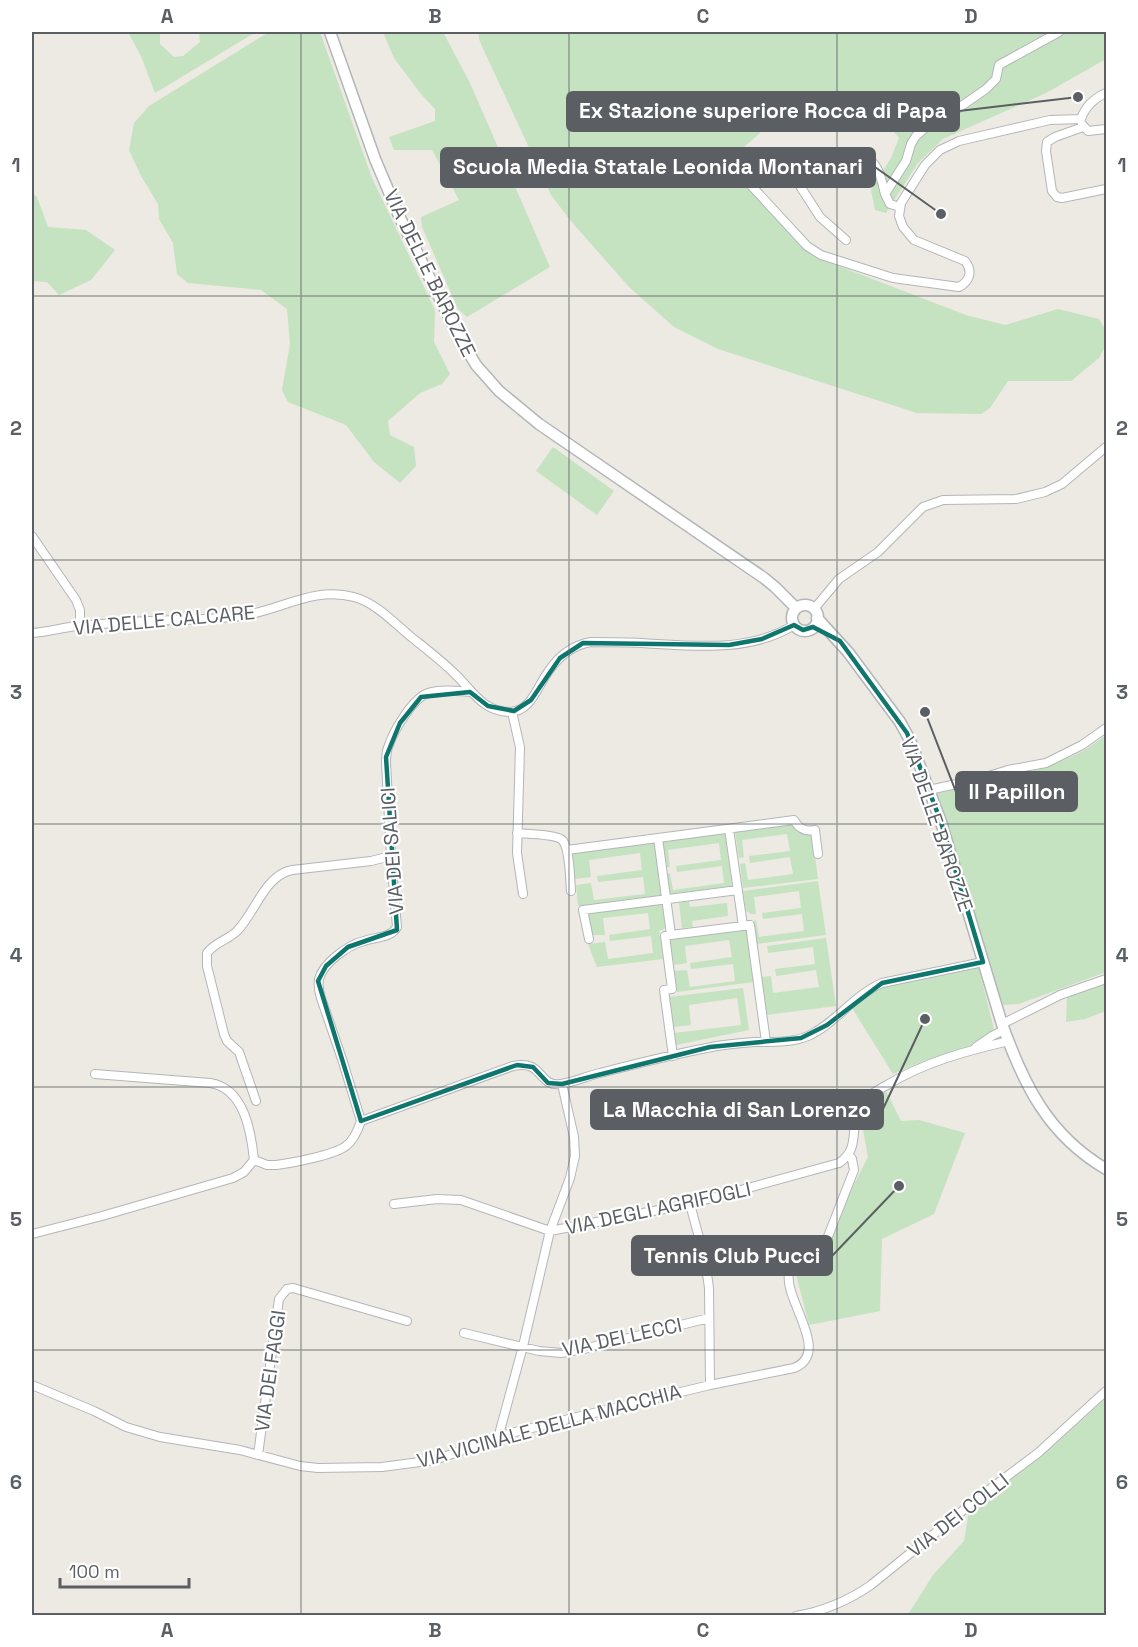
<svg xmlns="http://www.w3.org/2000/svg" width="1138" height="1647" viewBox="0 0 1138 1647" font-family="'Space Grotesk',sans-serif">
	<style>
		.green { fill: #c5e3c0 }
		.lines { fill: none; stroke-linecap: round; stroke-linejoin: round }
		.street-casing { stroke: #b3b6b9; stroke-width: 10 }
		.secondary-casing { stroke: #b2b6ba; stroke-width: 13 }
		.street { stroke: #fff; stroke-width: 8 }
		.secondary { stroke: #fff; stroke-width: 10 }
		.marked { fill: none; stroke: #0f766e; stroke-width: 4.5; stroke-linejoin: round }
		.grid { fill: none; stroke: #5b5f63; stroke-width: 1.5; stroke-opacity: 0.55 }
		.labels { text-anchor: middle; stroke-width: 4.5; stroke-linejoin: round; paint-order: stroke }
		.street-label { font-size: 20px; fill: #5b5f63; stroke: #fff }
		.leader { fill: none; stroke: #5b5f63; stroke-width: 2 }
		.callout-dot { fill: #5b5f63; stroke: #fff; stroke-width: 2 }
		.callout { fill: #5b5f63; stroke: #5b5f63; stroke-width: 2 }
		.callout-label { font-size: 21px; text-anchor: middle; font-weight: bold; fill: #fff }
		.neatline { fill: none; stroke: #5b5f63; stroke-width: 2 }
		.grid-label { font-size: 20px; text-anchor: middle; font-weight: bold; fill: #5b5f63 }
	</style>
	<rect width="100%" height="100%" fill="#ede9e3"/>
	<!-- green -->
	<path class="green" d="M128 32H160V44L174 57 183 56 200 42 199 32H256L155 93 141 56Z
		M269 32H320L372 178 435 310 434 342 450 374 442 384 420 393 388 421 390 435 414 447 416 466 400 483 374 462 346 425 288 402 282 390 290 344 287 309 261 290 188 283 177 274 173 243 159 219 158 204 141 176 129 150 134 123 149 106Z
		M383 32H443L470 83 550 267 467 317 458 309 422 227 421 217 459 200 432 150H394L389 137 435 121V109L421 94 394 58Z
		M478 32H1106V59L1046 93 943 139 918 163 886 213 875 210 871 190 891 158 899 138 877 112 788 107 728 162 815 257 966 315 1005 325 1058 309 1099 319 1106 331V345L1099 358 1071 381H1008L990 408 981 414 917 413 718 349 674 327 629 287 570 220 551 195 480 42Z
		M32 193 37 197 48 227 86 230 115 250 91 280 59 295 47 282 32 281Z
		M553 447 614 491 597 515 536 471Z
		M1106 735V972L1019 1004 1003 1005 935 794C984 782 1038 774 1083 751 1091 746 1099 740 1106 735Z
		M793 824 812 833 818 879 743 888 740 864 745 863 748 880 793 874 790 857 750 863 749 856 790 851 787 834 742 840 744 857 739 858 735 832Z
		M725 833 732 886 670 894 667 874 670 873 673 890 724 883 722 866 677 872 676 866 721 860 719 843 668 850 670 867H666L662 841Z
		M654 842 661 895 578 906 576 885 591 883 594 900 645 894 643 877 598 882 597 876 642 870 640 853 589 860 591 877 574 879 571 853Z
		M818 881 826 935 757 944 754 921 756 920 759 937 804 931 802 914 763 919 762 913 801 908 799 891 754 897 756 914H751L746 911 743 891Z
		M689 901 690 907 727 903 728 916 692 921 693 927 682 928 679 903Z
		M662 903 665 926 664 929 659 931 663 959 597 967 588 944 605 942 608 959 653 953 651 936 610 941 609 935 650 929 648 913 603 918 605 935H592L587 915 588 913Z
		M747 930 754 982 677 992 674 971 687 970 690 987 735 981 733 964 691 969 690 963 732 957 729 940 685 946 687 963 674 965 670 939Z
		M826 938 836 1006 766 1015 761 977 771 976 773 993 819 987 816 970 776 976 775 969 815 964 813 947 768 953 767 946Z
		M978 966 994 1029 973 1045 921 1062 893 1074 852 1008 870 993 881 987Z
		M1106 984V1011L1085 1019 1066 1022 1067 997Z
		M743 988 749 1030 676 1045 674 1033 741 1025 737 998 689 1005 691 1025 673 1027 669 997Z
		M886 1091 901 1121 919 1120 965 1133 934 1214 882 1239 880 1311 809 1325 795 1270 819 1252 868 1157 863 1130 864 1107Z
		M1106 1398V1615L907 1616 933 1575 964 1541 969 1511 1051 1448Z"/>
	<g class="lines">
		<!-- street casing -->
		<g class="street-casing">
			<path id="street" d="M1081 119C1085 107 1095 98 1106 93
				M1082 124 1088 131 1106 129
				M1083 127 1055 137 1047 142 1046 151 1052 191 1057 197 1062 198 1106 189
				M800 163V186L820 217 846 240
				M885 194C882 183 880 167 870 160 855 150 815 162 796 163 786 164 772 159 763 161 756 162 748 169 745 175L747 181 807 246 821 255 893 278 959 287C970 281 973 271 965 261L914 240 903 227 899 216 901 203 925 165 940 150 959 141 1050 120 1081 119
				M900 207 890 204 885 194 906 161 911 144 916 136 925 128 937 123 986 89 996 79 999 65 1059 32
				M32 536 76 600 80 610V626
				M814 609 839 579 878 552 923 507 943 500 1016 499 1045 492 1062 484 1106 447
				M32 633C47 632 61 628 76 626 94 624 113 623 131 622 167 619 204 621 240 616 280 611 312 586 354 597 376 603 393 622 410 636 425 648 441 660 455 674 472 690 482 711 509 712 531 712 537 687 548 672 558 657 573 645 591 642 608 642 625 642 642 643 693 646 749 653 794 625
				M512 712 520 747 517 853 523 894
				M929 790 979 779 1008 770 1046 763 1082 745 1106 728
				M729 829 743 926 750 925 766 1042
				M517 833C527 834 552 834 561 839 570 845 570 879 571 891
				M658 838 671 935 665 936 672 989 664 990 673 1056
				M567 850 794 820C799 829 805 832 815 830L818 854
				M671 935 743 926
				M589 939 583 910 738 890
				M1002 1024 1060 995 1106 979
				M976 1047 992 1036 1004 1030
				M95 1074 210 1083C244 1088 251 1131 254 1160
				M256 1101 239 1052 227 1041 224 1034 207 966V953C215 942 228 940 237 931 255 913 265 875 292 870L371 861 391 856
				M361 1121 343 1062 321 998C319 992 318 986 319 979 323 963 348 945 364 941 375 937 391 938 397 927L391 856 386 763C386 757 386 751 389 745 394 730 413 698 428 693 441 689 457 691 470 692
				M394 1204 437 1199 461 1200 550 1231 690 1204 839 1163C861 1148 849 1129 859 1109 865 1097 876 1091 887 1085 925 1062 966 1051 1009 1041
				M690 1204 705 1260 709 1288 710 1385
				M32 1234 102 1216 233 1178 244 1172 254 1160 267 1165H276C292 1163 334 1155 346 1146 354 1140 358 1130 361 1121L513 1066C544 1059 538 1088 561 1084 574 1082 587 1076 600 1073 639 1063 678 1053 717 1046 729 1044 741 1043 754 1042 772 1042 791 1043 808 1036 836 1023 854 995 882 983L983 962
				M464 1333 539 1351 561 1353 584 1349 709 1318
				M32 1385 94 1411 126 1427 160 1437 240 1450 300 1466 318 1468 382 1467 435 1460 511 1433 710 1385 794 1368C832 1353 784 1300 789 1274 792 1260 807 1256 817 1249 821 1246 824 1242 827 1239L854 1170 852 1159 849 1155
				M498 1438 523 1346 550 1231 570 1178 575 1156 574 1137 562 1084
				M258 1455 279 1299 287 1289 293 1288 407 1321
				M796 1616C824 1611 848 1601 871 1585L977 1499 1038 1453 1106 1391"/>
		</g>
		<!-- secondary casing -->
		<g class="secondary-casing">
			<path id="secondary" d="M330 32 375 159 400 218 456 331 476 365 499 391 539 424 764 578 775 587 796 608
				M792 618a13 13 0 1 1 26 0a13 13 0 1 1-26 0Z
				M817 618 848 652 900 722 910 740 941 822 1002 1024C1024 1085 1048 1135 1106 1169"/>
		</g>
		<!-- street -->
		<use href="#street" class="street"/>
		<!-- secondary -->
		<use href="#secondary" class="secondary"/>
	</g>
	<!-- marked area -->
	<path class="marked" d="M794 625 803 630 813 627 840 641 907 733 941 822 983 962 882 983 827 1025 801 1038 710 1047 562 1084 548 1083 533 1067 517 1065 361 1121 318 981 326 966 348 947 397 930 386 757 400 723 421 697 470 692 488 706 514 711 531 700 560 658 583 643 729 645 762 639Z"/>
	<!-- grid -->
	<path class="grid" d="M301 32V1616M569 32V1616M837 32V1616M32 296H1106M32 560H1106M32 824H1106M32 1087H1106M32 1350H1106"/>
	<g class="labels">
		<!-- street labels -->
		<g class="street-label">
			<text transform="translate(430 273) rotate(64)" y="7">VIA DELLE BAROZZE</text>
			<text transform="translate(164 620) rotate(-5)" y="7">VIA DELLE CALCARE</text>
			<text transform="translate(937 824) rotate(71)" y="7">VIA DELLE BAROZZE</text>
			<text transform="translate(392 851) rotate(-94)" y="7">VIA DEI SALICI</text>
			<text transform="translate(658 1208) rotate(-12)" y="7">VIA DEGLI AGRIFOGLI</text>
			<text transform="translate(622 1337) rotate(-12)" y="7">VIA DEI LECCI</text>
			<text transform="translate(270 1371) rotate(-82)" y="7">VIA DEI FAGGI</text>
			<text transform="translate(549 1426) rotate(-15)" y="7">VIA VICINALE DELLA MACCHIA</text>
			<text transform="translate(958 1515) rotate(-38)" y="7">VIA DEI COLLI</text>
		</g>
	</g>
	<!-- callouts -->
	<path class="leader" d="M1078 97L959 111M941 214L875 167M925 712L956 792M925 1019L883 1109M899 1186L832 1256"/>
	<g class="callout-dot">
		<circle cx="1078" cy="97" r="6"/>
		<circle cx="941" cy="214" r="6"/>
		<circle cx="925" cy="712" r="6"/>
		<circle cx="925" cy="1019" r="6"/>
		<circle cx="899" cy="1186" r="6"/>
	</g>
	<g class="callout">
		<rect x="567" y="92" width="392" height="39" rx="6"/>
		<rect x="441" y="148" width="434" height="39" rx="6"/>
		<rect x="956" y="772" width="121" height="39" rx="6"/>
		<rect x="591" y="1090" width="292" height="39" rx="6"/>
		<rect x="632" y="1236" width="200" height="39" rx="6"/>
	</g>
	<g class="callout-label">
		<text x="763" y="118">Ex Stazione superiore Rocca di Papa</text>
		<text x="658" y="174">Scuola Media Statale Leonida Montanari</text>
		<text x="1017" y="799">Il Papillon</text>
		<text x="737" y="1117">La Macchia di San Lorenzo</text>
		<text x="732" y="1263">Tennis Club Pucci</text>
	</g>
	<!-- border -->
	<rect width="1138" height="1647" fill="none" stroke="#ffffff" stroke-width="66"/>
	<!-- scale -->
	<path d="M60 1578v9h129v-9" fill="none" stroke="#5b5f63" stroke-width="3"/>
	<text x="69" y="1578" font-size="18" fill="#5b5f63" stroke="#ffffff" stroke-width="4.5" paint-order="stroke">100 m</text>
	<rect x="33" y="33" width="1072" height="1581" class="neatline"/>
	<g class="grid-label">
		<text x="167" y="23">A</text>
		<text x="435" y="23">B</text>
		<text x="703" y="23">C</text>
		<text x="971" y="23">D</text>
		<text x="16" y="172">1</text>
		<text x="1122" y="172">1</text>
		<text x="16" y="435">2</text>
		<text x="1122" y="435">2</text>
		<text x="16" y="699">3</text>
		<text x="1122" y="699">3</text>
		<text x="16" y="962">4</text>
		<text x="1122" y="962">4</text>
		<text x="16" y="1226">5</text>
		<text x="1122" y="1226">5</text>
		<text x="16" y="1489">6</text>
		<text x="1122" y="1489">6</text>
		<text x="167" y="1637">A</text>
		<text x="435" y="1637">B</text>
		<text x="703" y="1637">C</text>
		<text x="971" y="1637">D</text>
	</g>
</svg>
